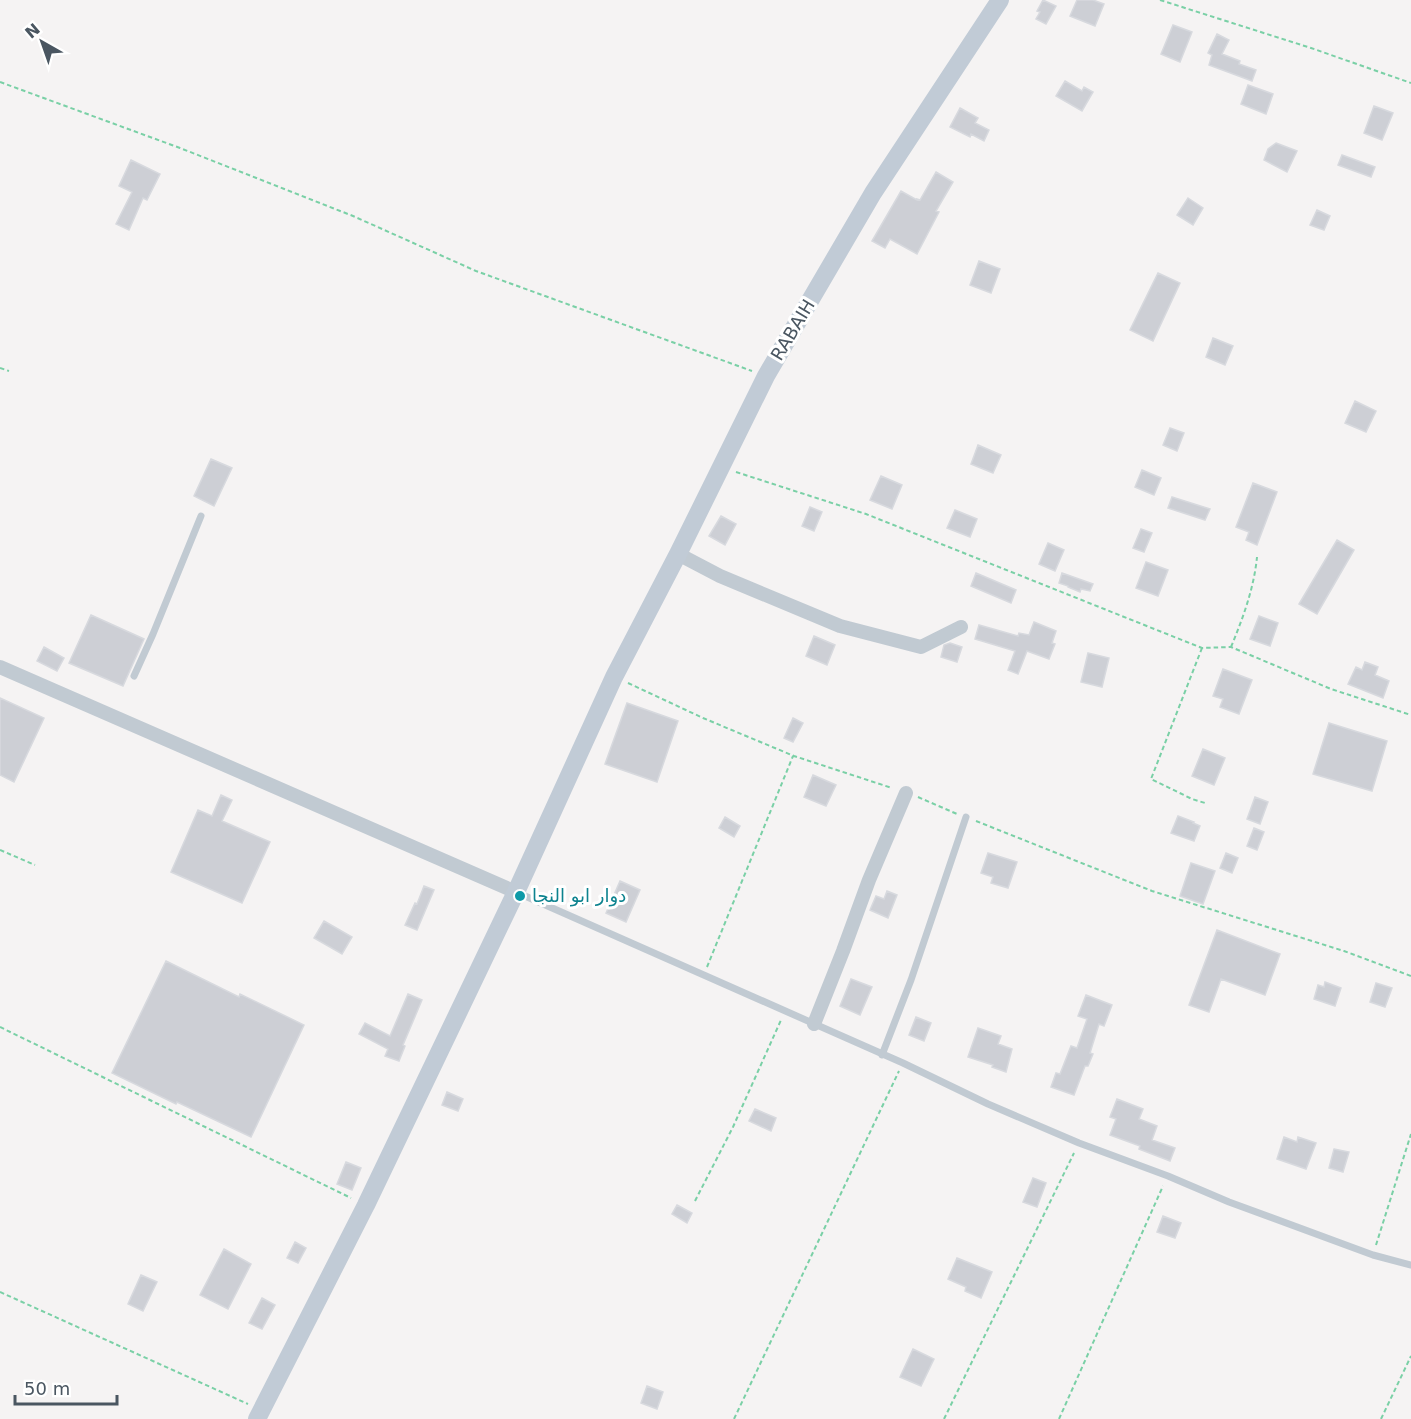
<svg xmlns="http://www.w3.org/2000/svg" width="1411" height="1419" viewBox="0 0 1411 1419" font-family="'DejaVu Sans','Noto Sans Arabic',sans-serif">
	<style>
		.building { fill: #cdcfd5; stroke: #d7d9de; stroke-width: 1.5 }
		.lines { fill: none; stroke-linecap: round; stroke-linejoin: round }
		.path { stroke: #7ad0a6; stroke-width: 2; stroke-dasharray: 4.5 3; stroke-linecap: butt }
		.lane { stroke: #c1cad2; stroke-width: 7 }
		.street { stroke: #c1cad2; stroke-width: 14 }
		.secondary { stroke: #c1cbd6; stroke-width: 18 }
		.culture-dot { fill: #0f9aa8; stroke: #fff; stroke-width: 2 }
		.labels { text-anchor: middle; stroke-width: 6; stroke-linejoin: round; paint-order: stroke }
		.street-label { font-size: 18px; fill: #4a5661; stroke: #fff }
		.culture-label { font-size: 18px; fill: #0d838f; stroke: #fff; text-anchor: start }
	</style>
	<rect width="100%" height="100%" fill="#f5f3f3"/>
	<!-- building -->
	<path class="building" d="M1043 0 1056 6 1046 24 1036 19 1040 12 1037 11Z
		M1077 0H1093L1104 4 1095 26 1070 16Z
		M1173 25 1192 32 1180 62 1161 54Z
		M1217 34 1229 40 1222 54 1240 61 1239 64 1256 70 1252 81 1209 65 1212 55 1208 53Z
		M1065 81 1082 91 1084 87 1093 92 1082 111 1056 96Z
		M1248 85 1273 94 1266 114 1241 104Z
		M1374 106 1393 113 1382 140 1364 133Z
		M960 108 978 118 975 123 989 130 984 141 971 134 970 137 950 127Z
		M1276 143 1297 151 1287 172 1264 160 1268 149Z
		M1342 155 1375 167 1371 177 1338 165Z
		M131 160 160 174 147 200 143 198 129 230 116 224 132 192 119 186Z
		M936 172 953 182 936 211 939 212 917 254 890 239 885 248 872 241 901 191 917 200V199L920 200Z
		M1188 198 1203 208 1193 225 1177 215Z
		M1317 210 1330 216 1324 230 1310 225Z
		M979 261 1000 269 991 293 970 285Z
		M1158 273 1180 283 1153 341 1130 330Z
		M1213 338 1233 346 1225 365 1206 357Z
		M1355 401 1376 411 1366 432 1345 423Z
		M1170 428 1184 433 1177 451 1163 445Z
		M978 445 1001 455 993 473 971 464Z
		M211 459 232 468 214 506 194 496Z
		M1142 470 1161 478 1154 495 1135 487Z
		M881 476 902 485 892 509 870 500Z
		M1253 483 1277 492 1257 545 1246 540 1249 532 1236 527Z
		M1172 497 1210 509 1205 520 1168 508Z
		M810 507 822 512 814 531 802 526Z
		M955 510 977 519 970 537 947 528Z
		M721 516 736 524 725 545 709 536Z
		M1141 529 1152 533 1144 552 1133 548Z
		M1337 540 1354 550 1317 614 1299 604Z
		M1048 543 1064 550 1055 571 1039 564Z
		M1146 562 1168 570 1158 596 1136 588Z
		M976 573 1016 590 1011 603 971 586Z
		M1062 573 1093 584 1090 591 1081 589 1080 592 1068 587V586L1059 583Z
		M91 615 144 639 123 686 69 663Z
		M1259 616 1278 623 1270 646 1250 639Z
		M1034 622 1056 631 1052 643 1055 644 1049 659 1027 651 1018 674 1008 670 1015 651 975 639 979 625 1018 636 1019 633 1029 635Z
		M814 636 835 645 827 665 806 656Z
		M950 643 962 647 957 662 941 657 944 645Z
		M44 647 64 658 57 671 37 661Z
		M1088 653 1109 658 1102 687 1081 682Z
		M1365 662 1378 667 1375 675 1389 681 1383 698 1348 684 1356 667 1362 670Z
		M1223 669 1252 680 1239 714 1220 707 1223 699 1213 696Z
		M0 698 44 718 14 782 0 775Z
		M627 703 678 721 657 782 605 764Z
		M793 718 803 723 793 742 784 738Z
		M1329 723 1387 741 1372 791 1313 774Z
		M1203 749 1225 758 1214 785 1192 776Z
		M813 775 836 785 826 806 804 797Z
		M221 795 232 800 222 821 270 842 242 903 171 872 198 810 212 816Z
		M1255 797 1268 802 1260 824 1247 819Z
		M1178 816 1194 822 1193 823 1200 826 1194 841 1171 833Z
		M725 817 740 826 734 837 719 828Z
		M1254 828 1264 832 1257 850 1247 846Z
		M988 853 1017 862 1008 888 991 883 993 877 981 873Z
		M1226 853 1238 858 1232 873 1220 868Z
		M1191 863 1215 871 1203 904 1180 896Z
		M620 881 640 890 626 922 606 913Z
		M424 886 434 890 417 930 405 925 415 903 417 904Z
		M887 891 897 895 888 918 870 910 876 896 884 899Z
		M324 921 352 937 342 954 314 938Z
		M1217 930 1280 954 1265 995 1221 979 1209 1012 1189 1005Z
		M166 961 239 997 240 994 304 1025 251 1137 177 1102 176 1104 112 1073Z
		M851 979 872 987 860 1015 840 1006Z
		M1325 982 1341 988 1335 1006 1314 999 1318 985 1324 987Z
		M1376 983 1392 988 1385 1007 1370 1002Z
		M408 994 422 1000 403 1045 405 1046 399 1061 385 1056 388 1049 359 1034 365 1023 390 1036Z
		M1086 995 1112 1005 1104 1026 1099 1024 1090 1053 1093 1054 1088 1066H1085L1074 1095 1051 1087 1056 1073 1060 1074 1071 1046 1077 1048 1087 1019 1078 1016Z
		M916 1017 931 1023 924 1041 909 1035Z
		M978 1028 1001 1036 998 1044 1012 1049 1006 1072 992 1067 993 1065 968 1057Z
		M447 1092 463 1099 458 1111 442 1105Z
		M1117 1099 1143 1109 1139 1119 1157 1126 1152 1140 1175 1148 1170 1161 1139 1149 1140 1146 1110 1135 1116 1119 1110 1117Z
		M755 1109 776 1118 771 1131 749 1121Z
		M1284 1137 1297 1142 1298 1137 1316 1143 1306 1169 1277 1159Z
		M1334 1149 1349 1152 1343 1172 1329 1168Z
		M346 1162 361 1168 352 1190 337 1184Z
		M1033 1178 1046 1183 1037 1207 1023 1202Z
		M677 1205 692 1213 687 1223 672 1214Z
		M1163 1216 1181 1223 1175 1238 1157 1232Z
		M295 1242 306 1248 298 1263 287 1258Z
		M224 1249 251 1264 228 1309 200 1295Z
		M957 1258 992 1272 981 1298 965 1291 966 1287 948 1279Z
		M141 1275 157 1282 143 1311 128 1304Z
		M262 1298 275 1305 262 1329 249 1323Z
		M913 1349 934 1359 921 1386 900 1377Z
		M647 1386 663 1392 657 1409 641 1403Z"/>
	<g class="lines">
		<!-- path -->
		<path class="path" d="M1160 0 1311 48 1411 83
			M0 82 180 148 353 216 476 271 752 371
			M0 368 9 371
			M736 472 866 514 1202 648 1231 647 1331 689 1411 715
			M1231 647C1243 618 1254 588 1257 557
			M1202 648 1151 779 1192 799 1205 803
			M628 683 703 718 794 756 892 788
			M918 797 957 814
			M976 821 1152 891 1344 951 1411 976
			M0 850 35 865
			M707 967 793 756
			M0 1027 351 1198
			M695 1201 733 1127 781 1020
			M1376 1245 1411 1134
			M0 1292 248 1404
			M734 1419 899 1071
			M944 1419 1074 1153
			M1059 1419 1163 1186
			M1381 1419 1411 1356"/>
		<!-- lane -->
		<path class="lane" d="M134 676 153 634 201 516
			M516 892 903 1063 988 1104 1079 1143 1168 1176 1229 1202 1373 1255 1411 1265
			M882 1055 911 980 966 817"/>
		<!-- street -->
		<path class="street" d="M678 554 720 576 840 626 921 647 961 627
			M0 667 516 892
			M814 1024 843 951 869 880 906 793"/>
		<!-- secondary -->
		<path class="secondary" d="M257 1419 366 1205 516 892 614 677 678 554 766 376 873 193 1000 0"/>
	</g>
	<!-- markers -->
	<circle class="culture-dot" cx="520" cy="896" r="6"/>
	<g class="labels">
		<!-- street labels -->
		<g class="street-label">
			<text transform="translate(793 330) rotate(-59)" y="6">RABAIH</text>
		</g>
		<!-- culture labels -->
		<g class="culture-label">
			<text x="532" y="902">دوار ابو النجا</text>
		</g>
	</g>
	<!-- north arrow -->
	<g transform="translate(42 42) rotate(320)" stroke="#ffffff" stroke-width="4.5" paint-order="stroke">
	<path d="M0-4.5L10 22L0 15L-10 22Z" fill="#4a5661"/>
	<text y="-9" font-size="16" font-weight="bold" text-anchor="middle" fill="#4a5661">N</text>
	</g>
	<!-- scale -->
	<path d="M15 1395v9h102v-9" fill="none" stroke="#4a5661" stroke-width="3"/>
	<text x="24" y="1395" font-size="18" fill="#4a5661" stroke="#ffffff" stroke-width="4.5" paint-order="stroke">50 m</text>
</svg>
